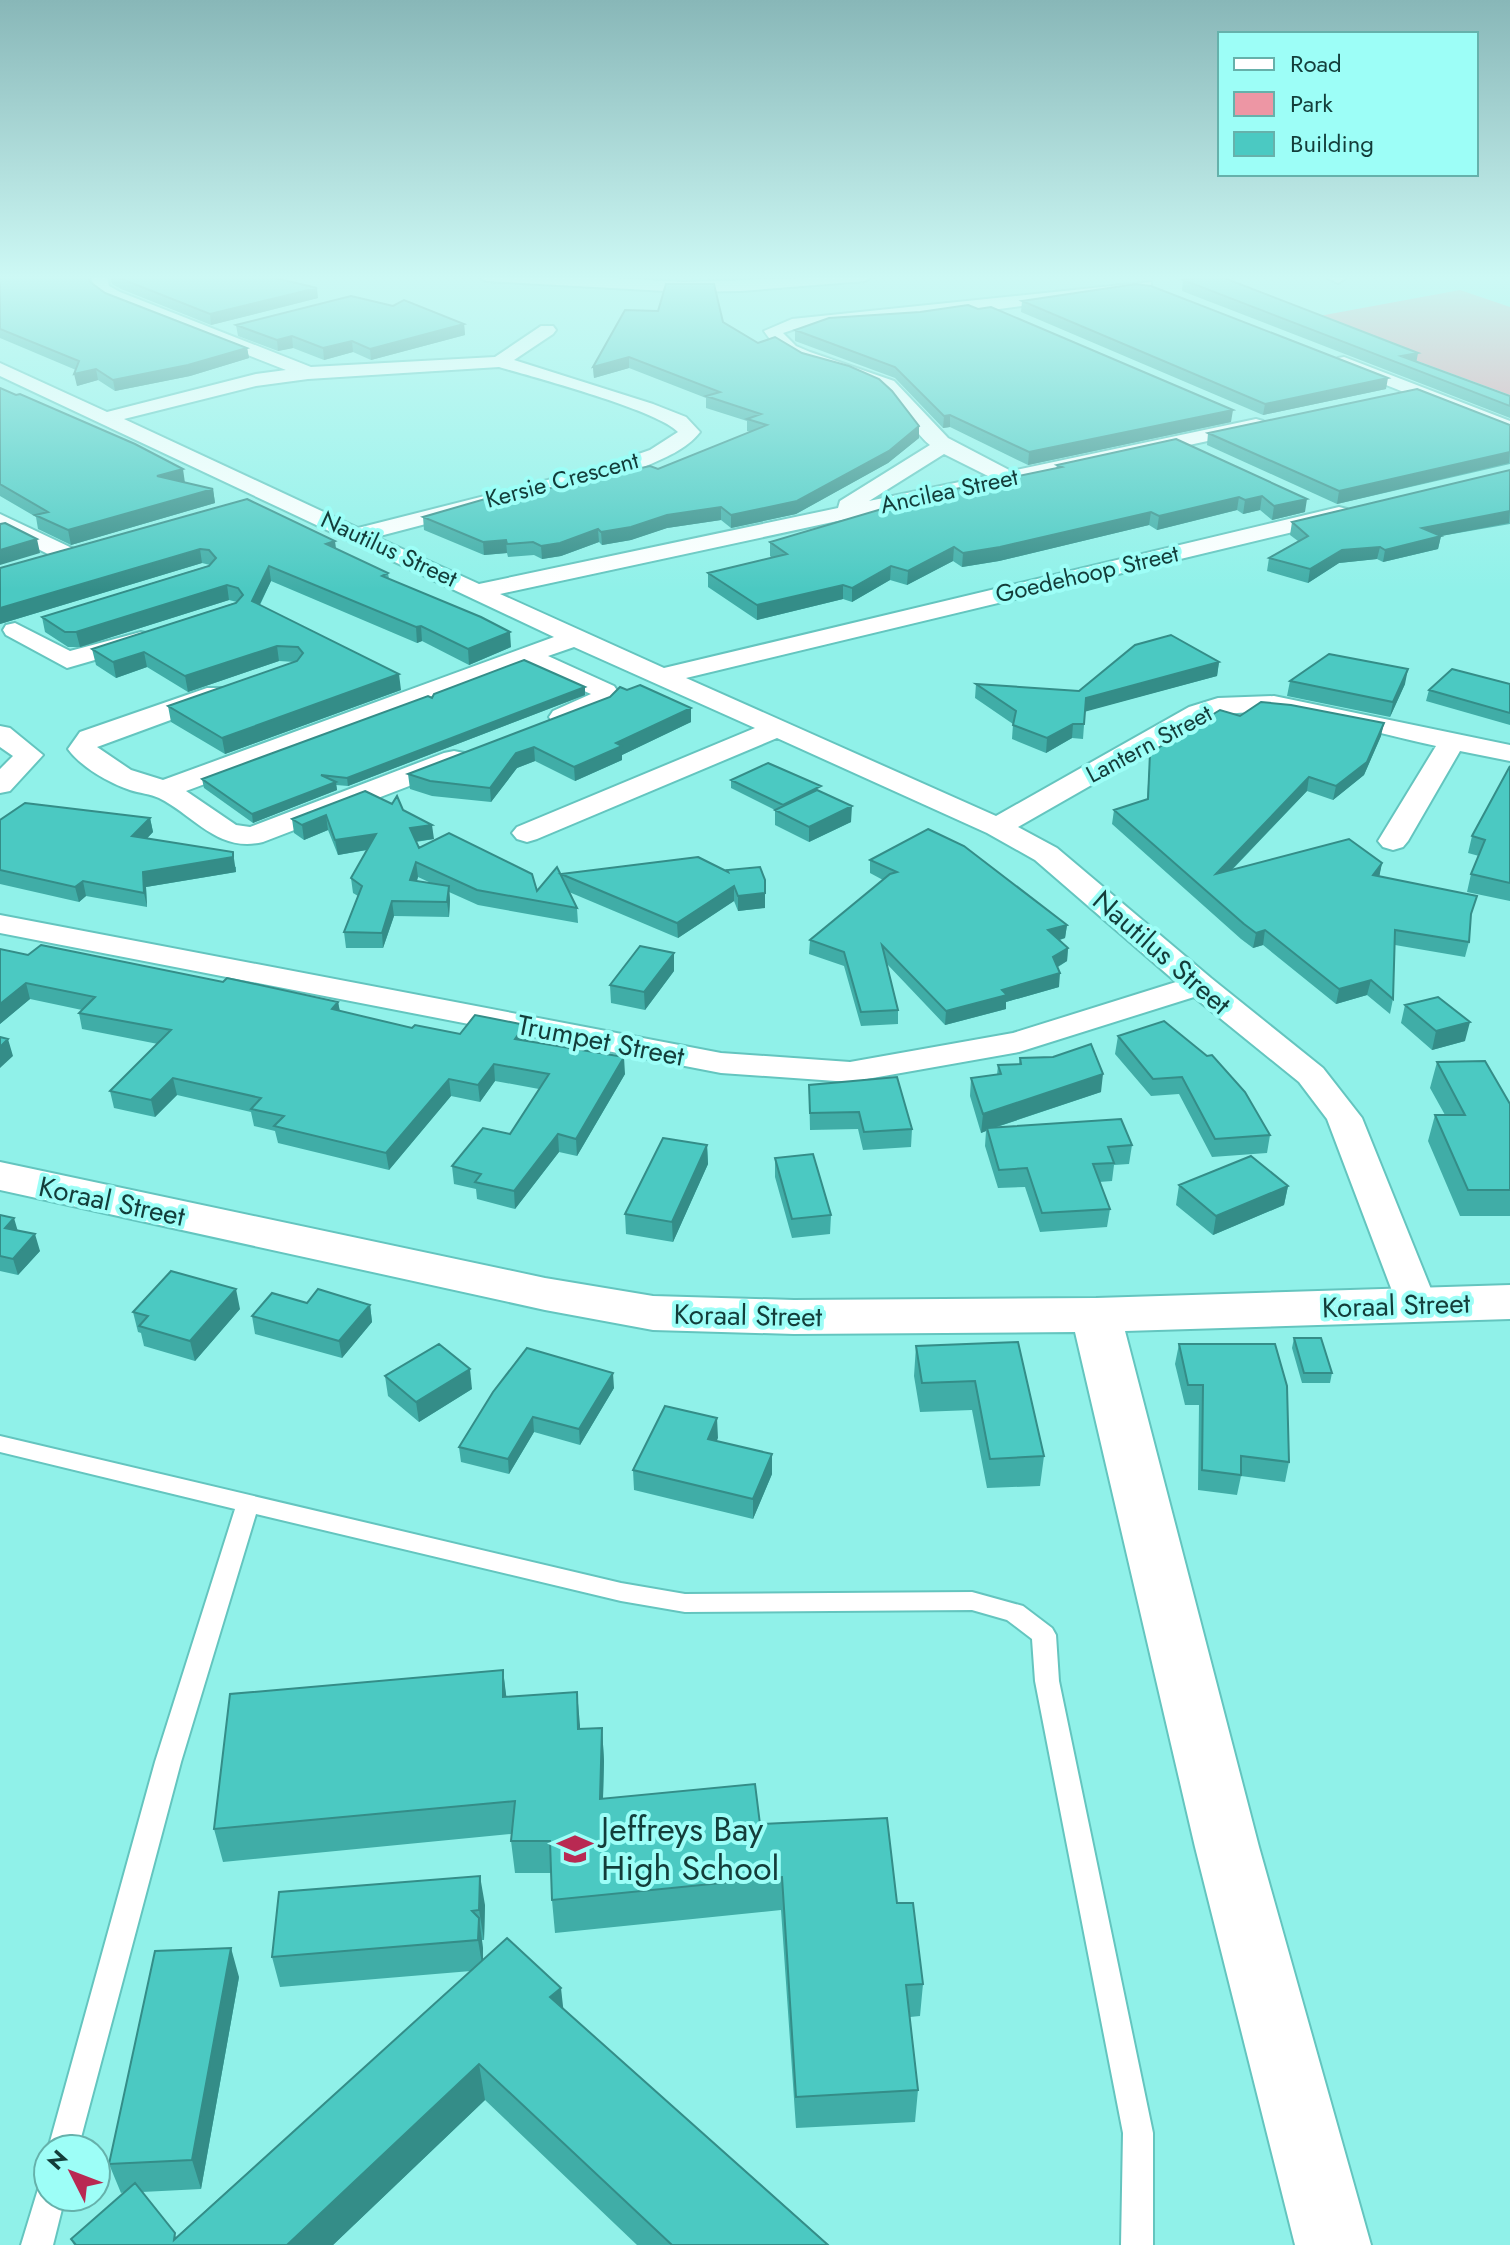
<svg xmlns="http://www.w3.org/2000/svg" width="1510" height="2245" viewBox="0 0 1510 2245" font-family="Jost,sans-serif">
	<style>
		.green { fill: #ed96a4 }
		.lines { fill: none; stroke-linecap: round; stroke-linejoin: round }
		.service-casing { stroke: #64c5bf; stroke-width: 4 }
		.minor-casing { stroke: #64c5bf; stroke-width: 4 }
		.tertiary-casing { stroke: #64c5bf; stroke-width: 4 }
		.service { fill: #fff; fill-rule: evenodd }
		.minor { fill: #fff; fill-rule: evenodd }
		.tertiary { fill: #fff; fill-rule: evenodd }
		.wall { fill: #40ada7; fill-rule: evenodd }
		.shaded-wall { fill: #348d88 }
		.building { fill: #4bc9c2; stroke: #348d88; stroke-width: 2 }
		.labels { text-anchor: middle; stroke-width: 8; stroke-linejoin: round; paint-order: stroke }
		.far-street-label { font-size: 24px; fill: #133d3a; stroke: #9dfef7 }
		.street-label { font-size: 28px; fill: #133d3a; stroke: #9dfef7 }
		.near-poi-label { font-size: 34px; fill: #133d3a; stroke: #9dfef7; text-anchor: start }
	</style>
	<rect width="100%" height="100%" fill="#90f1e9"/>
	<!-- green -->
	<path class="green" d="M1460 290 1510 307V395L1303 319Z"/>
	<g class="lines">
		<!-- service casing -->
		<g class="service-casing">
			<path id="service" d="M0 1436 621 1583 685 1594 972 1592 1023 1606 1052 1628 1056 1635 1059 1681 1153 2133V2245H1121L1123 2133 1035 1681 1032 1639 1007 1620 972 1610 685 1612 621 1601 256 1514 181 1762 78 2149H48L155 1762 235 1509 0 1452Z
				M48 2183V2197H65L53 2245H21L39 2186Z"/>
		</g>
		<!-- minor casing -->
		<g class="minor-casing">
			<path id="minor" d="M91 276H107L109 286 120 292 311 367 495 357 541 326H553L556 330 553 334 514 360 653 404 686 417 700 432C686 450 664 458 644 467L376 537 479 584 838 508 840 501 930 445C910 429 902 402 880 388 842 364 791 373 764 331L792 319 1151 282V288L1145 290 984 311 795 329 783 333 796 346 810 352 894 381 948 438 1011 471 1256 419 1263 421 1266 425 1263 429 500 594 664 668 1339 507 1347 509 1350 514 1347 519 686 678 996 816 1189 707 1218 698 1274 696 1510 745V761L1460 751 1408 841 1403 847 1393 850 1383 847 1378 841 1436 746C1373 733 1267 698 1207 719L1018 827 1057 848 1211 978 1323 1068 1362 1118 1437 1304 1431 1314 1417 1318 1403 1314 1397 1304 1327 1119 1299 1082 1194 997 1019 1052 850 1082 721 1073 0 933V915L721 1053 850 1062 1013 1033 1176 982 1035 860 987 833 777 738 537 839 527 842 517 839 512 833 517 827 755 728 574 647 548 656 614 686 621 696 617 702 571 723H553L549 717 553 711 591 694 525 665 186 791 236 825 250 827 444 753 454 751 464 753 468 759 464 765 263 842C218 853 195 816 159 798 151 794 139 793 130 790 109 783 81 767 68 749L80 732 207 688H225L229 694 225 700 97 747 131 770 163 780 554 637 0 376V363L107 412 256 374 286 370 108 300 95 291ZM499 367C533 377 657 410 678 432L650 450 607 465 358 528 124 419 256 386 308 379ZM944 454 988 476 869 501Z
				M478 276H576L684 282 873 276 865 281 741 291 684 292 486 281Z
				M1324 276H1345L1346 278 1338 283Z
				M1344 357 1510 421V434L1338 366 1335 362 1338 358Z
				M0 514 74 549 77 554 74 559H58L0 530Z
				M15 623 70 651 141 632 150 634 153 639 150 644 67 668 6 635 3 630 6 625Z
				M0 726 10 728 43 755 10 791 0 793V769L13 756 0 747Z"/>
		</g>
		<!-- tertiary casing -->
		<g class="tertiary-casing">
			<path id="tertiary" d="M0 1162 545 1278 653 1296 794 1300 1096 1298 1510 1285V1319L1125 1331 1259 1847 1371 2245H1295L1195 1847 1075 1332 794 1334 653 1330 545 1310 0 1190Z"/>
		</g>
		<!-- service -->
		<use href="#service" class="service"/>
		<!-- minor -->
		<use href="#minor" class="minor"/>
		<!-- tertiary -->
		<use href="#tertiary" class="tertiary"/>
	</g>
	<!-- wall -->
	<path class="wall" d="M0 276 90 282 105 293 247 348 249 358 190 376 115 391 98 380 77 386 76 370 0 338Z
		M110 276H267L318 298 211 325 121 289 112 284Z
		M670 276H711V278H670Z
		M1183 280 1510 396V418L1182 291Z
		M1022 301 1386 389 1263 415 1021 312Z
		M978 309 1231 422 1028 465 950 427 943 428 895 378 795 341V330Z
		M723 322 919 438 888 463 796 514 731 528 721 520 667 528 631 540 602 545 599 542 561 556 542 559 534 555 508 557 507 553 484 555 424 530 423 517 492 501 658 469 751 432 747 431V421L706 408V398L629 368 594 378 593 367Z
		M464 324 465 335 371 360 353 352 324 360 293 348 278 351 238 336 236 325Z
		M0 388 185 483 213 489 215 503 71 545 38 529 36 517 0 496Z
		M1510 425V464L1337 504 1207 445 1208 433Z
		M1176 439 1305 512 1272 520 1260 510 1243 514 1237 510 1157 530 1149 525 999 561 962 567 953 561 907 585 890 580 852 602 843 599 757 620 708 587V573L772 558 770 556V542L1056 469 1057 465Z
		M1510 470V524L1441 536 1438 549 1383 562 1377 559 1339 563 1308 583 1267 571 1269 558 1298 541 1290 535 1292 522Z
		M247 499 336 549 388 573 389 579 511 647 469 665 422 641 417 643 271 581 260 605 401 690 225 754 171 722 168 706 295 662 279 661 188 692 147 667 116 678 96 665 92 649 237 602 229 600 80 647H68L45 632 42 617 210 565 202 563 0 624V568Z
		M1219 662 1217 676 1085 711 1083 739 1072 738 1046 753 1012 739 1013 724 975 698 976 684 1079 691Z
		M1290 681 1405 684 1390 717 1287 696Z
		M1510 684V725L1426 701 1429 690Z
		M585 687V695L348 786 336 785 337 790 253 823 204 788 202 779 432 698Z
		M610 697 691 722 622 755V760L575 781 535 761 517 768 491 802 432 796 410 789 408 774Z
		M1381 736 1364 775 1333 800 1307 791 1232 870 1382 863 1379 876 1471 918 1469 942 1465 957 1395 945 1393 999 1390 1014 1367 995 1336 1004 1263 945 1253 948 1241 939 1112 824 1114 810 1147 799 1150 753Z
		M1510 766V901L1467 892 1471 874 1479 856 1468 853 1472 836Z
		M731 780 821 792 851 822 809 842 775 825V810L731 788Z
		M403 810 434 839 416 842 419 848 537 891 561 875 698 857 765 908 738 911 734 901 678 938 569 892 577 908 578 923 478 905 449 892 450 900 449 917 394 916 383 948H346L344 932 358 896 353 893 351 878 367 850 338 855 328 830 304 840 294 833 292 819ZM418 877 431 883 417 881Z
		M150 818 153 832 146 839 236 867V872L146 887 147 907 86 896 79 902 0 884V820Z
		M870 860 1067 925 1065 938 1060 940 1068 948 1067 961 1058 967 1059 987 1006 1002V1009L945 1025 887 964 898 1010V1024L861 1026 844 966 809 954 810 940 883 880 870 873Z
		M0 949 28 955 223 982 338 1002 340 1011 412 1028 527 1041 625 1074 577 1156 559 1152 515 1209 477 1199 476 1189 454 1184 452 1166 510 1134 539 1089 495 1081 480 1102 451 1096 389 1170 278 1143 275 1131 254 1126 251 1112 177 1095 155 1117 114 1108 110 1091 158 1044 82 1029 79 1013 82 1010 30 999 0 1024Z
		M674 971 645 1010 611 1003 610 985Z
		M1405 1005 1465 1041 1432 1050 1401 1023Z
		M1118 1036 1207 1056 1270 1135 1267 1153 1212 1157 1179 1094 1151 1096 1115 1054Z
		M1020 1058 1101 1092 997 1127 1132 1145 1129 1164 1114 1165 1112 1181 1099 1182 1110 1209 1107 1227 1040 1232 1025 1187 998 1188 985 1146 986 1131 981 1133 970 1096 971 1078 997 1075 998 1065 1019 1064Z
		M1437 1062 1510 1104V1216H1460L1428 1141 1435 1115H1445L1430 1088Z
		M809 1085 912 1129 911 1147 863 1150 858 1129 810 1130Z
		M707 1145 708 1164 673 1242 626 1234 625 1214Z
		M775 1158 831 1215 830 1234 792 1238 775 1177Z
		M1179 1185 1288 1186 1284 1205 1213 1235 1176 1205Z
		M0 1215 40 1251 18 1275 0 1271Z
		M307 1303 370 1305 372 1322 342 1358 255 1334 252 1316Z
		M240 1309 195 1361 144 1346 141 1333 138 1332 133 1312Z
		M1294 1338 1332 1373 1330 1383H1302L1292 1348Z
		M1018 1342 1044 1456 1040 1486 987 1488 972 1410 920 1412 914 1376 916 1346Z
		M1179 1344 1289 1462 1285 1482 1241 1476 1237 1495 1198 1490 1199 1405H1185L1175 1364Z
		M527 1348 614 1388 580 1445 534 1432 509 1474 461 1462 459 1447Z
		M385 1376 472 1389 419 1422 388 1396Z
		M717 1418V1441L772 1454V1474L753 1519 634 1490 633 1470Z
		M503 1670 506 1697 580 1729 602 1728 604 1761 603 1799 760 1824 897 1903 923 1984 920 2016 910 2017 918 2090 915 2122 796 2128 781 1910 555 1933 552 1900 551 1873H515L511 1841V1834L223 1862 214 1829Z
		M485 1905 484 1940H482L483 1959 563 2009 829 2245H637L485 2100 333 2245H74L71 2239 125 2192 121 2193 109 2164 239 1977 201 2189 142 2192 176 2237 471 1971 280 1987 272 1957Z"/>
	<!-- shaded-wall -->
	<path class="shaded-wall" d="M317 288 318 298 211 325 210 314Z
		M464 324 465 335 371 360 370 349Z
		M292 336 293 348 278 351 277 340Z
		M352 341 353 352 324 360 323 348Z
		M247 348 249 358 190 376 115 391 113 380Z
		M1418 353 1416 364 1401 356Z
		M629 357V368L594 378 593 367Z
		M96 369 98 380 77 386 74 374Z
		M1388 378 1386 389 1263 415 1265 404Z
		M1233 410 1231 422 1028 465 1029 452Z
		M950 415V427L943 428 944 416Z
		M919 426V438L888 463 796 514 731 528V515Z
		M1510 452 1509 463 1337 504 1339 491Z
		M183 469 185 483 157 476Z
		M213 489 215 503 71 545 68 530Z
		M1262 496 1260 510 1243 514 1245 500Z
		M1239 497 1237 510 1157 530 1159 516Z
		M1307 499 1305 512 1272 520 1274 506Z
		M721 507V520L667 528 631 540 602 545 601 532 667 515Z
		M1510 511 1509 523 1420 540 1422 528Z
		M1151 512 1149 525 999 561 962 567 963 553Z
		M598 529 599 542 561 556 542 559 541 546Z
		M1441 536 1438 549 1383 562 1385 550Z
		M37 539 40 553 0 565V550Z
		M506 540 507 553 484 555 483 542Z
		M335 541 337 556 326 544Z
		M954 547 953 561 907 585 908 571Z
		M1380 547 1377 559 1339 563 1308 583 1310 569 1342 550Z
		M200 549 202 563 0 624V608Z
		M269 566 271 581 254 616 252 601Z
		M891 566 890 580 852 602V588Z
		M227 585 229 600 80 647 76 632Z
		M843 585V599L757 620V605Z
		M421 626 422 641 417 643 416 627Z
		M510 632 511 647 469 665 468 649Z
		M277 646 279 661 188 692 185 676Z
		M144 652 147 667 116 678 113 662Z
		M1219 662 1217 676 1084 712 1086 698Z
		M1408 669 1405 684 1390 717 1393 702Z
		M399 674 401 690 225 754 222 738Z
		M585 687V695L348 786 347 778Z
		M691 708V722L622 755V760L575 781 574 767 616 743Z
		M1384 723 1381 736 1364 775 1333 800 1336 786Z
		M1073 724 1072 738 1046 753 1047 738Z
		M534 747 535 761 517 768 491 802 490 788 516 753Z
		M1309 777 1307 791 1214 888 1216 874Z
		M336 782 337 790 253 823 252 814Z
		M852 806 851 822 809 842V827Z
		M326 815 328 830 304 840 302 825Z
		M150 818 153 832 135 851 132 836Z
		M432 825 434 839 412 842 410 828Z
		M376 834 377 848 338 855 335 840Z
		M233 852 236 872 146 887 147 907 144 893 143 872Z
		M416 862 418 877 412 894 410 880Z
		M1382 863 1379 878 1373 875Z
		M83 881 86 896 79 902 75 887Z
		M449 886 450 900 449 917 447 902Z
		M734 886V901L678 938 677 923Z
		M765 893V908L738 911V896Z
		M392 901 394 916 383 948 382 933Z
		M1067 925 1065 938 1047 943 1048 930Z
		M1265 930 1263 945 1253 948 1256 933Z
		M1068 948 1067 961 1052 970 1053 957Z
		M674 953V971L645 1010 644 992Z
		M1060 973 1059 987 1006 1002V1009L945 1025 946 1011 1002 990Z
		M1371 980 1367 995 1336 1004 1339 989Z
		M26 983 30 999 0 1024V1004Z
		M338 1002 341 1019 332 1009Z
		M1470 1022 1465 1041 1432 1050 1436 1031Z
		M525 1025 527 1042 515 1039Z
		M8 1039 13 1056 0 1068V1047Z
		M624 1057 625 1074 577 1156 576 1139Z
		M494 1064 495 1081 480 1102 478 1085Z
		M1103 1074 1101 1092 987 1130V1128L986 1131 981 1133 983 1114Z
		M173 1078 177 1095 155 1117 151 1100Z
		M449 1079 451 1096 389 1170 386 1153Z
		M558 1134 559 1152 515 1209 514 1191Z
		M707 1145 708 1164 673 1242 672 1222Z
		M1288 1186 1284 1205 1213 1235 1216 1216Z
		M14 1218 19 1235 5 1228Z
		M35 1234 40 1251 18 1275 13 1259Z
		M236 1289 240 1309 195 1361 190 1341Z
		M370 1305 372 1322 342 1358 339 1341Z
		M470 1369 472 1389 419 1422 416 1402Z
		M613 1373 614 1388 580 1445 579 1429Z
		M533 1417 534 1432 509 1474 508 1459Z
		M717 1418 718 1438 709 1459 708 1439Z
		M772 1454V1474L753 1519V1499Z
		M503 1670 507 1702 503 1697Z
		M577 1692 580 1725V1761L578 1729Z
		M602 1728 604 1761 602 1832 600 1799Z
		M480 1876 485 1905 484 1940 479 1910Z
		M479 1918 483 1948V1970L478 1940Z
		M231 1948 239 1977 201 2189 192 2160Z
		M561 1988 565 2024 550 1997Z
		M479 2064 485 2100 333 2245H287Z"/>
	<!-- building -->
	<path class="building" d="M0 276H89L90 282 105 293 247 348 188 365 113 380 96 369 74 374 79 361 0 329Z
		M114 276H267L317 288 210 314Z
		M1208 276H1219L1418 353 1401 356 1510 396V406L1183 280Z
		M666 284H714L723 322 758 343 775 337 802 353 849 366 879 379 892 391 919 426 889 451 797 501 731 515 721 507 667 515 631 527 601 532 598 529 560 543 541 546 533 542 507 544 506 540 483 542 423 517 485 499 492 501 650 466 658 469 767 425 747 419 761 414 706 396 720 392 629 357 593 367 625 310 658 311Z
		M1136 284 1151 286 1388 378 1265 404 1022 301Z
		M351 296 393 306 404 300 464 324 370 349 352 341 323 348 292 336 277 340 236 325Z
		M968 305 978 309 991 307 1233 410 1029 452 950 415 944 416 895 367 795 330 829 318 920 312Z
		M0 388 16 395 20 394 135 444 183 469 157 476 213 489 68 530 35 515 48 512 0 484Z
		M1417 389 1510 425V452L1339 491 1208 433Z
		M1176 439 1307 499 1274 506 1262 496 1245 500 1239 497 1159 516 1151 512 1000 547 963 553 954 547 908 571 891 566 852 588 843 585 757 605 708 573 787 554 770 542 936 493 1062 467 1057 465Z
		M1510 470V511L1422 528 1441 536 1385 550 1380 547 1342 550 1310 569 1269 558 1308 536 1292 522Z
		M247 499 335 541 326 544 388 573 382 576 481 617 510 632 468 649 421 626 416 627 269 566 252 601 399 674 222 738 168 706 297 661 303 653 298 647 277 646 185 676 144 652 113 662 92 649 236 603 243 595 238 588 227 585 76 632H65L42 617 209 566 216 558 209 550 200 549 0 608V568Z
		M5 523 37 539 0 550V524Z
		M1171 635 1219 662 1086 698 1084 724H1073L1047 738 1013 725 1016 711 976 684 1079 691 1135 645Z
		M1329 654 1408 669 1393 702 1290 681Z
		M524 660 585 687 347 778 321 775 336 782 252 814 202 779 428 696 432 698 434 694Z
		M1452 669 1510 684V713L1429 690Z
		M640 685 691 708 616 743 622 746 574 767 534 747 516 753 490 788 430 781 408 774 610 697 620 687 627 690Z
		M1261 702 1291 705 1384 723 1367 762 1336 786 1309 777 1216 874 1349 839 1382 863 1373 875 1477 896 1471 914 1469 942 1395 930 1393 999 1371 980 1339 989 1265 930 1256 933 1244 924 1114 810 1148 799 1150 753 1220 710 1240 716Z
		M768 763 821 786 783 805 731 780Z
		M1510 766V883L1471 874 1485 840 1472 836Z
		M817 790 852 806 809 827 775 810Z
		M365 791 392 804 397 796 403 810 432 825 410 828 419 848 449 833 532 874 537 891 557 867 577 908 477 890 416 862 410 880 449 886 447 902 392 901 382 933 344 932 362 886 351 878 376 834 335 840 326 815 302 825 292 819Z
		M25 803 150 818 132 836 233 852V857L143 872 144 893 83 881 75 887 0 870V820Z
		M928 829 964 846 1067 925 1048 930 1068 948 1053 957 1060 973 1002 990 1007 995 946 1011 882 945 898 1010 861 1012 844 952 810 940 890 874 897 872 870 860Z
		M698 857 728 872 727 870 760 867 765 880V893L738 896 734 886 677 923 561 874Z
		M41 945 223 982 227 978 338 1002 332 1009 412 1028 415 1025 460 1034 475 1015 525 1025 515 1039 624 1057 576 1139 558 1134 514 1191 475 1182 481 1174 452 1166 483 1128 510 1134 549 1074 494 1064 478 1085 449 1079 386 1153 274 1126 284 1116 251 1109 261 1098 173 1078 151 1100 110 1091 171 1030 79 1013 95 997 26 983 0 1004V949L28 955Z
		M640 946 674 953 644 992 610 985Z
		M1438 997 1470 1022 1436 1031 1405 1005Z
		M1164 1021 1207 1056 1212 1055 1245 1092 1270 1135 1215 1139 1182 1077 1153 1079 1118 1036Z
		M0 1037 8 1039 0 1047Z
		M1091 1044 1103 1074 983 1114 971 1078 1001 1074 998 1065 1021 1064 1020 1058 1053 1057Z
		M1485 1061 1510 1104V1190H1468L1435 1115H1465L1437 1062Z
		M897 1077 912 1129 864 1132 859 1112 810 1113 809 1085Z
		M1121 1119 1132 1145 1108 1147 1114 1163 1093 1164 1110 1209 1042 1213 1027 1168 999 1170 987 1128Z
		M663 1138 707 1145 672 1222 625 1214Z
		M813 1154 831 1215 792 1219 775 1158Z
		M1251 1156 1288 1186 1216 1216 1179 1185Z
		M0 1215 14 1218 5 1228 35 1234 13 1259 0 1256Z
		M171 1271 236 1289 190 1341 139 1326 148 1316 133 1312Z
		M318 1289 370 1305 339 1341 252 1316 272 1293 307 1303Z
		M1294 1338H1321L1332 1373H1304Z
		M1018 1342 1044 1456 990 1459 975 1381 922 1383 916 1346Z
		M439 1344 470 1369 416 1402 385 1376Z
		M1179 1344H1275L1287 1386 1289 1462 1241 1456V1475L1202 1470 1203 1385H1188Z
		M527 1348 613 1373 579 1429 533 1417 508 1459 459 1447 493 1392Z
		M665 1406 717 1418 708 1439 772 1454 753 1499 633 1470Z
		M503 1670V1697L577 1692 578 1729 602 1728 600 1799 755 1784 760 1824 887 1818 897 1903H913L923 1984 906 1985 918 2090 796 2097 782 1877 552 1900 550 1841H511L515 1801 214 1829 230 1694Z
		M480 1876 479 1910 472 1911 479 1918 478 1940 272 1957 279 1892Z
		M507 1938 561 1988 550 1997 828 2245H672L479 2064 287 2245H76L71 2239 135 2183 175 2233 174 2240Z
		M231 1948 192 2160 109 2164 155 1951Z"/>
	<!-- sky -->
	<linearGradient id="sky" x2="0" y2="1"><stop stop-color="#88b7b8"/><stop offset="0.47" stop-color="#cdf9f5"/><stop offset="1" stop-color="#cdf9f5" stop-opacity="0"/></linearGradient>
	<rect width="1510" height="590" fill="url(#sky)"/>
	<!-- icons -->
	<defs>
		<g id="school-bare" transform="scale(2.76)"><path d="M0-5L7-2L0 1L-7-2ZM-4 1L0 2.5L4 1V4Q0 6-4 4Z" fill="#b92952" stroke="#9dfef7" stroke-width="2.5" paint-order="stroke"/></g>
	</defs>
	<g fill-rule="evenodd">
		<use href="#school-bare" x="575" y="1849"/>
	</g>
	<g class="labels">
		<!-- far-street labels -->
		<g class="far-street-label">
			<text transform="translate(562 480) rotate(-15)" y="8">Kersie Crescent</text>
			<text transform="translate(949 491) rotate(-12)" y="8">Ancilea Street</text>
			<text transform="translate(389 549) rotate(25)" y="8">Nautilus Street</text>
			<text transform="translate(1087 574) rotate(-13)" y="8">Goedehoop Street</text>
			<text transform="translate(1149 744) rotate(-28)" y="8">Lantern Street</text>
		</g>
		<!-- street labels -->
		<g class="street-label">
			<text transform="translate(1162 952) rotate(41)" y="10">Nautilus Street</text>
			<text transform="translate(601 1040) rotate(11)" y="10">Trumpet Street</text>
			<text transform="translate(112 1201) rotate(12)" y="10">Koraal Street</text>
			<text transform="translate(1396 1305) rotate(-2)" y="10">Koraal Street</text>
			<text transform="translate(748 1315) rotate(1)" y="10">Koraal Street</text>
		</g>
		<!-- near-poi labels -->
		<g class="near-poi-label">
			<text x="601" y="1841">Jeffreys Bay<tspan x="601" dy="39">High School</tspan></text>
		</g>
	</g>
	<!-- legend -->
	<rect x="1218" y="32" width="260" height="144" fill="#9dfef7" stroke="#66b1ab" stroke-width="2"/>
	<rect x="1234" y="58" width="40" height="12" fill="#ffffff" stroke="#66b1ab" stroke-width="2"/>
	<text x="1290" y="72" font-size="24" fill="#133d3a">Road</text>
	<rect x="1234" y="92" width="40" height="24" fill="#ed96a4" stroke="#66b1ab" stroke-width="2"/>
	<text x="1290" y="112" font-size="24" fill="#133d3a">Park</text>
	<rect x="1234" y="132" width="40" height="24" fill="#4bc9c2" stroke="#66b1ab" stroke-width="2"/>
	<text x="1290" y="152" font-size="24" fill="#133d3a">Building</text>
	<!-- north arrow -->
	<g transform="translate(72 2173) rotate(312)"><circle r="38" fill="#9dfef7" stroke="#66b1ab" stroke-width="2"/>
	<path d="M0-6L14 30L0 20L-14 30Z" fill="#b92952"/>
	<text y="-12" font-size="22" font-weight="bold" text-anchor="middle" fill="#133d3a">N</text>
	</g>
</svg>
